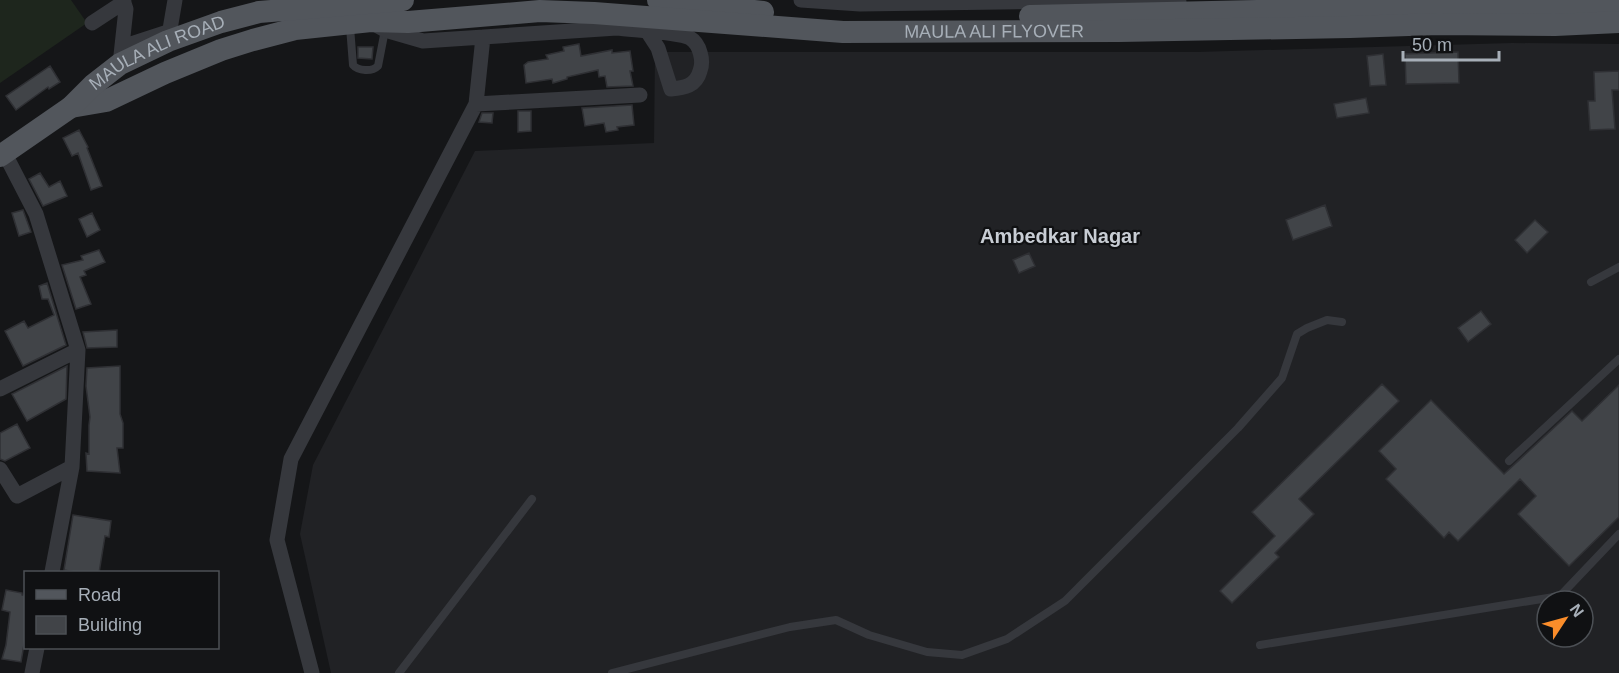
<svg xmlns="http://www.w3.org/2000/svg" width="1619" height="673" viewBox="0 0 1619 673" font-family="Arial,sans-serif">
	<style>
		.built { fill: #212225; fill-rule: evenodd }
		.green { fill: #1e261d }
		.building { fill: #414448; stroke: #2f3034; stroke-width: 1.5 }
		.lines { fill: none; stroke-linecap: round; stroke-linejoin: round }
		.lane { stroke: #36383d; stroke-width: 8 }
		.street { stroke: #36383d; stroke-width: 15 }
		.primary { stroke: #52565c; stroke-width: 22 }
		.labels { text-anchor: middle; stroke-width: 4.5; stroke-linejoin: round; paint-order: stroke }
		.street-label { font-size: 18px; fill: #a7afb8; stroke: #101113 }
		.neighbourhood-label { font-size: 20px; font-weight: bold; fill: #c8cdd4; stroke: #101113 }
	</style>
	<rect width="100%" height="100%" fill="#151618"/>
	<!-- built -->
	<path class="built" d="M1512 43 1619 44V673H331L300 534 313 465 475 151 654 143 655 52H1197ZM1547 601H1583V637H1547Z"/>
	<!-- green -->
	<path class="green" d="M0 0H71L87 23 0 83Z"/>
	<!-- building -->
	<path class="building" d="M579 44 581 56 612 50V53L630 51 633 71H630L633 86 607 87 605 76 599 77 598 70 567 77V79L553 83 552 79 526 83 524 65 528 62 548 59 546 55 564 51 563 47Z
		M358 47H373L372 59 358 58Z
		M1458 52 1459 83 1406 84 1405 54Z
		M1383 54 1386 85 1370 86 1367 56Z
		M50 66 60 82 49 89 48 87 16 110 6 96Z
		M1619 71V90H1612L1615 129 1590 130 1588 101H1595L1594 72Z
		M1366 98 1369 113 1337 118 1334 104Z
		M632 105 634 125 617 127 618 130 606 132 604 123 585 126 582 108Z
		M518 111H531V131L518 132Z
		M482 113H493L492 123 479 122Z
		M79 130 88 147 87 148 102 186 91 190 78 153 72 156 63 138Z
		M40 173 49 187 60 181 67 196 43 206 29 179Z
		M1325 205 1332 226 1293 240 1286 220Z
		M23 210 31 232 19 236 12 213Z
		M92 213 100 230 87 237 79 219Z
		M1535 220 1548 232 1527 253 1515 240Z
		M99 250 105 262 84 271 86 275 80 277 91 304 76 309 62 265 83 260 81 256Z
		M1029 253 1035 266 1019 273 1013 260Z
		M47 283 66 345 23 366 5 331 24 321 28 328 54 315 48 299H42L39 286Z
		M1481 311 1491 324 1468 342 1458 328Z
		M117 330V347L87 348 83 332Z
		M67 366 66 399 27 421 12 394Z
		M120 366V414L123 423V448H117L120 473 87 471 86 453 89 454V425L90 417 86 386 87 368Z
		M1382 384 1399 401 1299 499 1314 514 1275 553 1279 557 1232 603 1220 591 1275 536 1252 512Z
		M1619 385V517L1569 566 1518 514 1536 496 1520 479 1458 541 1449 532 1444 538 1386 479 1396 469 1379 451 1431 400 1504 474 1572 411 1582 421Z
		M17 424 30 448 5 461 0 459V433Z
		M73 515 111 521 109 537 105 536 99 573H79L64 570Z
		M6 590 22 593V595L26 596V633L21 662 2 659 6 645 10 612 2 610Z"/>
	<g class="lines">
		<!-- lane -->
		<path class="lane" d="M350 27 353 65C358 71 372 72 378 66L385 30
			M1591 282 1619 267
			M1509 461 1619 359
			M1260 645 1560 596 1619 534
			M399 673 532 499
			M612 673 790 627 836 620 869 635 927 652 962 655 1007 639 1065 601 1238 428 1282 378 1297 334 1307 328 1327 320 1342 322"/>
		<!-- street -->
		<path class="street" d="M801 0 860 4 1077 1 1179 2
			M92 23 124 2
			M376 25 385 30 423 41 617 28C632 30 679 32 690 38 700 44 704 61 700 71 696 86 684 88 671 89L658 48 647 31
			M168 41 175 0
			M122 47 165 33
			M120 64 126 9 123 0
			M476 104 640 95
			M5 154 36 214 78 350 72 467 52 572
			M0 389 78 350
			M0 469 17 496 72 467
			M32 673 37 648
			M312 673 277 540 291 459 476 104 483 37"/>
		<!-- primary -->
		<g class="primary">
			<path d="M658 0 763 12"/>
			<path d="M1030 16 1619 3"/>
			<path id="s1" d="M71 107 106 101 165 73 221 50 253 40 295 29 371 21 408 22 540 11 594 13 843 32 1119 31 1350 27 1438 24 1555 25 1619 22"/>
			<path id="s2" d="M0 156 71 107 93 85 120 64 168 41 221 22 259 12 403 0"/>
		</g>
	</g>
	<g class="labels">
		<!-- street labels -->
		<g class="street-label">
			<text dy="6" stroke="none"><textPath href="#s1" startOffset="939">MAULA ALI FLYOVER</textPath></text>
			<text dy="6" stroke="none"><textPath href="#s2" startOffset="190">MAULA ALI ROAD</textPath></text>
		</g>
		<!-- neighbourhood labels -->
		<g class="neighbourhood-label">
			<text x="1060" y="243">Ambedkar Nagar</text>
		</g>
	</g>
	<!-- legend -->
	<rect x="24" y="571" width="195" height="78" fill="#101113" stroke="#4c5055" stroke-width="1.5"/>
	<rect x="36" y="590" width="30" height="9" fill="#52565c" stroke="#4c5055" stroke-width="1.5"/>
	<text x="78" y="601" font-size="18" fill="#a7afb8">Road</text>
	<rect x="36" y="616" width="30" height="18" fill="#414448" stroke="#4c5055" stroke-width="1.5"/>
	<text x="78" y="631" font-size="18" fill="#a7afb8">Building</text>
	<!-- north arrow -->
	<g transform="translate(1565 619) rotate(54)"><circle r="28" fill="#101113" stroke="#4c5055" stroke-width="1.5"/>
	<path d="M0-4.5L10 22L0 15L-10 22Z" fill="#fb8d2a"/>
	<text y="-9" font-size="16" font-weight="bold" text-anchor="middle" fill="#a7afb8">N</text>
	</g>
	<!-- scale -->
	<path d="M1403 51v9h96v-9" fill="none" stroke="#a7afb8" stroke-width="3"/>
	<text x="1412" y="51" font-size="18" fill="#a7afb8" stroke="#101113" stroke-width="4.5" paint-order="stroke">50 m</text>
</svg>
